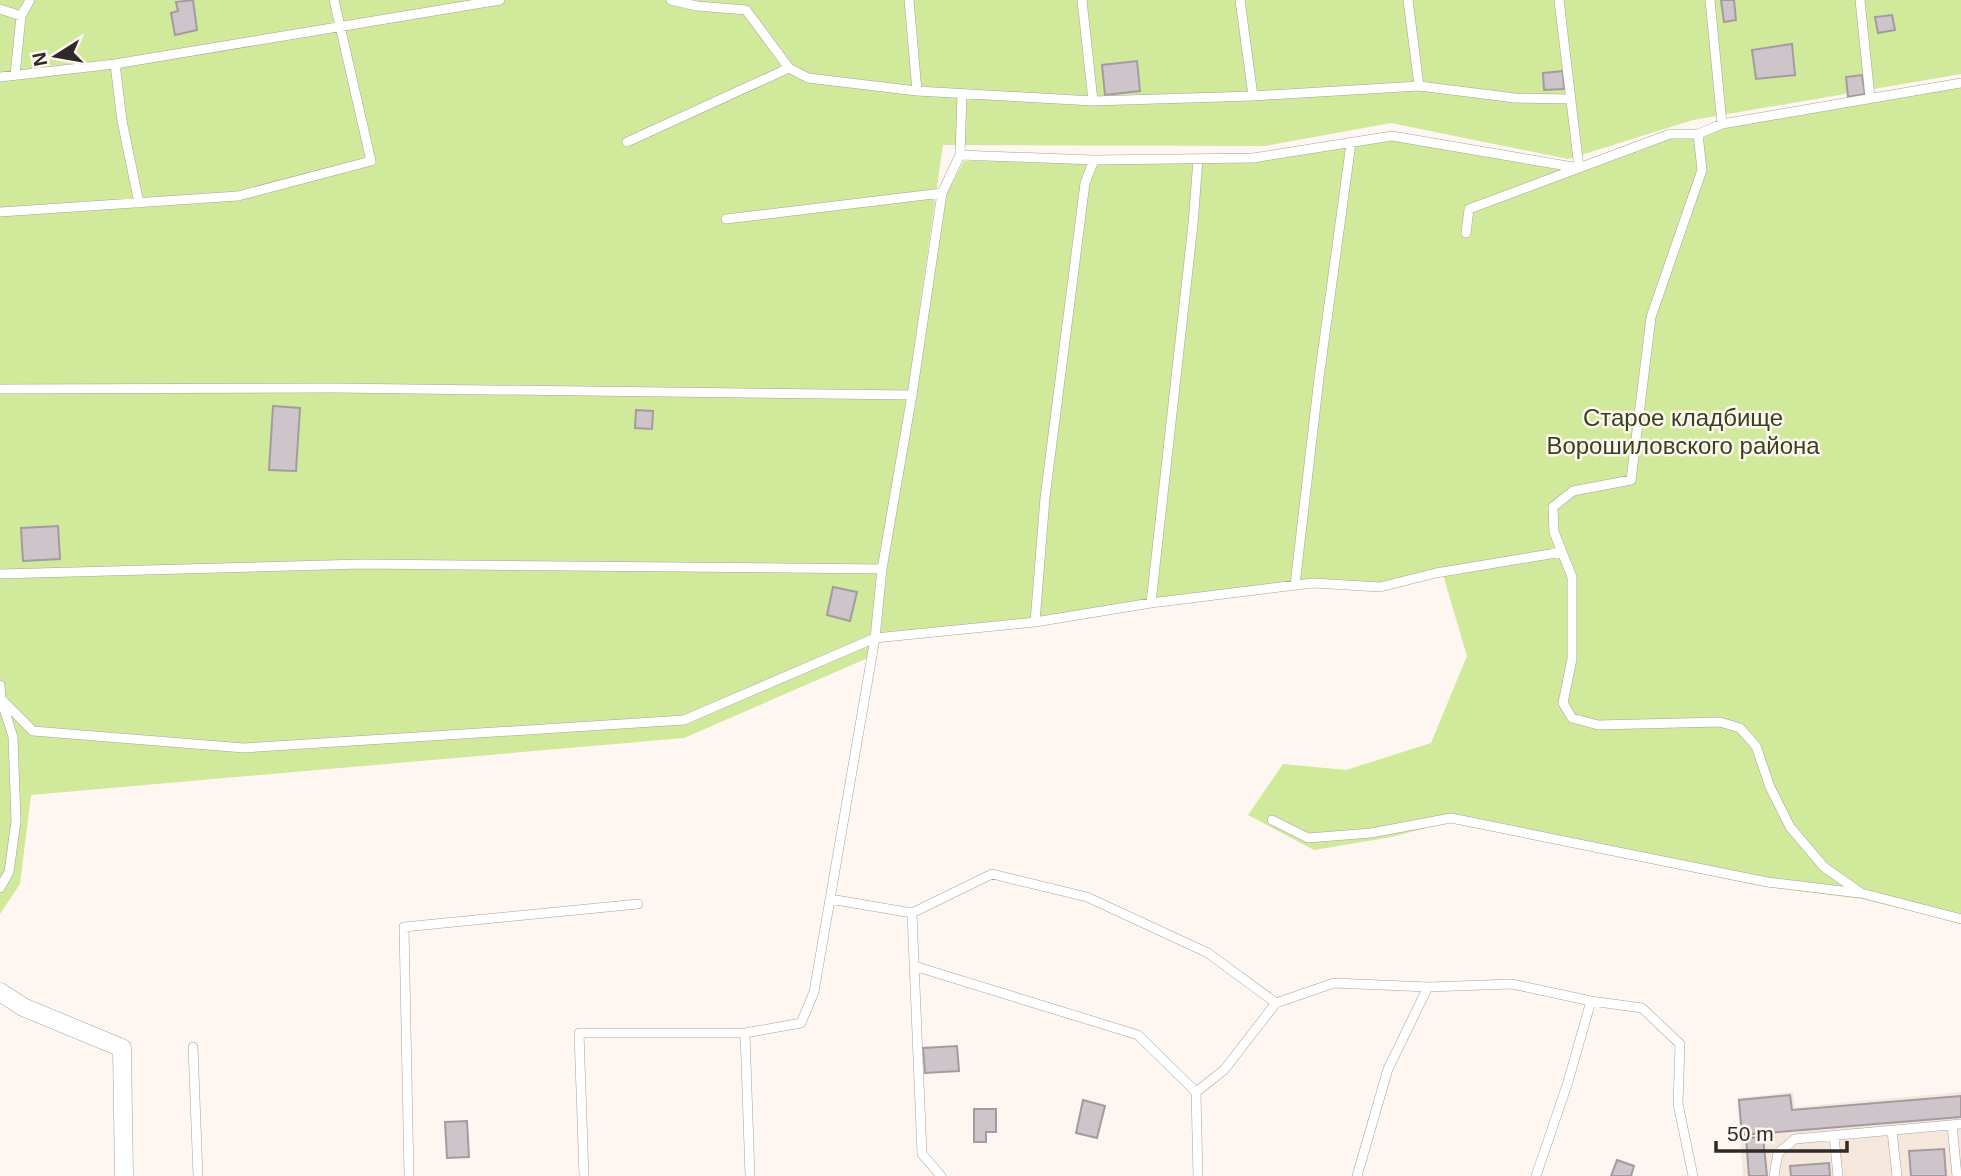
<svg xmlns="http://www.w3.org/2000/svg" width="1961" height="1176" viewBox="0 0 1961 1176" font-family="Helvetica,sans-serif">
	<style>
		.built { fill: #f6e7dd }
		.green { fill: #d0e99a }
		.building { fill: #cdc5c9; stroke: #a39ba0; stroke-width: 2 }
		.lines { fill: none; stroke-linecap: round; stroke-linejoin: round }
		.lane-casing { stroke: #a9a19c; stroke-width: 10 }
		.street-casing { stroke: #a9a19c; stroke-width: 19 }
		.lane { stroke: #fff; stroke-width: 9 }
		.street { stroke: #fff; stroke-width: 18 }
		.labels { text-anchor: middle; stroke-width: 5; stroke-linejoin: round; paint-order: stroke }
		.park-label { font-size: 24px; fill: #38431c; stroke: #fef6f0 }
	</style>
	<rect width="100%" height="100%" fill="#fef6f0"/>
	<!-- built -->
	<path class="built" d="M1793 1092 1795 1107 1961 1092V1176H1743L1737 1098Z"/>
	<!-- green -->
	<path class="green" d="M0 0H1961V74L1693 120 1568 159 1391 123 1265 146 943 145 870 657 684 738 31 795 20 884 0 914Z
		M1961 83V923L1862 899 1766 887 1448 822 1392 837 1314 850 1248 815 1283 764 1346 770 1431 743 1467 656 1441 568 1380 583 1316 580 1039 619 878 636 885 571 947 193 964 161 1257 162 1389 139 1578 173 1672 137Z"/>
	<!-- building -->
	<path class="building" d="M193 0 197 30 175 35 171 13 178 11 176 2Z
		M1721 0H1734L1736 20 1724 22Z
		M1892 15 1895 30 1878 33 1875 17Z
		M1792 44 1795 75 1756 79 1752 50Z
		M1137 61 1140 91 1105 95 1102 65Z
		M1563 71 1564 89 1544 90 1543 73Z
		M1862 75 1865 94 1848 97 1846 77Z
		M273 406 300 408 296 471 269 470Z
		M636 410 653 411 652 429 635 428Z
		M58 526 60 559 23 561 21 528Z
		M833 587 857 592 850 621 827 615Z
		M957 1046 959 1071 925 1073 923 1048Z
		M1790 1095 1792 1110 1961 1096V1117L1742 1135 1739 1100Z
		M1083 1100 1105 1106 1097 1138 1076 1133Z
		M974 1109H996V1132H986V1142H974Z
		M467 1121 469 1157 447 1158 445 1122Z
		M1763 1137 1767 1176H1749L1746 1138Z
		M1944 1149 1946 1176H1911L1909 1151Z
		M1617 1160 1634 1166 1631 1176H1611Z
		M1829 1163 1830 1176H1791L1790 1166Z"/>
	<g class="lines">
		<!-- lane casing -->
		<g class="lane-casing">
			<path id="lane" d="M671 0 697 6 746 10 789 68 808 78 917 91 1093 101 1253 96 1419 86 1515 98 1571 99
				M909 0 917 91
				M1082 0 1093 101
				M1240 0 1253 96
				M1408 0 1419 86
				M1559 0 1579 168 1670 134H1698L1722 124 1961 83
				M1710 0 1722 124
				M1860 0 1870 97
				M0 9 21 16
				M115 64 122 121 139 203
				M15 75 21 16 30 0
				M0 77 115 64 500 0
				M1698 134 1702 170 1651 317 1631 480 1573 491 1553 507 1554 532 1572 577V659L1563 703 1572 718 1598 725 1720 722 1740 728 1756 746 1770 787 1790 827 1824 867 1861 893 1961 919
				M627 142 789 68
				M960 155 1094 160 1253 158 1392 136 1579 168 1469 209 1466 233
				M0 212 238 196 371 161 334 0
				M726 219 942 193
				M0 389 333 388 912 395
				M0 574 362 564 882 569
				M1295 585 1319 378 1351 143
				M1151 603 1193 224 1198 159
				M1035 622 1045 498 1085 183 1094 160
				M0 685 1 699 13 737 16 821 9 872 0 888
				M0 698 33 731 244 748 684 720 875 638 1035 622 1151 603 1313 583 1380 587 1436 573 1562 552
				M1272 820 1308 838 1371 833 1451 818 1767 882 1859 893
				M830 899 912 913 922 1154 941 1176
				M912 913 992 874 1087 897 1208 953 1276 1003
				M914 966 1138 1035 1196 1092 1198 1176
				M1428 987 1512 984 1591 1001 1642 1008 1680 1044 1678 1104 1693 1176
				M745 1033 801 1023 814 992 875 638 882 569 912 395 942 193 960 155 962 94
				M193 1047 198 1176
				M1196 1092 1224 1070 1276 1003 1334 983 1428 987 1388 1069 1357 1176
				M1952 1125 1957 1176
				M1892 1131 1897 1176
				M1834 1136 1838 1176
				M409 1176 404 927 638 904
				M584 1176 579 1033H745L750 1176
				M1536 1176 1568 1082 1591 1001
				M1774 1176 1778 1153 1795 1139 1961 1124"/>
		</g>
		<!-- street casing -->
		<g class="street-casing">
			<path id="street" d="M0 992 23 1007 122 1048 124 1176"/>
		</g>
		<!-- lane -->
		<use href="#lane" class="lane"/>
		<!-- street -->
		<use href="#street" class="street"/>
	</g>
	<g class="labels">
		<!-- park labels -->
		<g class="park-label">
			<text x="1683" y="426">Старое кладбище<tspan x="1683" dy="28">Ворошиловского района</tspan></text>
		</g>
	</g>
	<!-- north arrow -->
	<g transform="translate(56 56) rotate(259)" stroke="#fef6f0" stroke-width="5" paint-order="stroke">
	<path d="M0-5L12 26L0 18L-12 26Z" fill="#2d2a28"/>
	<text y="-10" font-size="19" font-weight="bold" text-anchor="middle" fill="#2d2a28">N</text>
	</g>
	<!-- scale -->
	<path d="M1716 1141v10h131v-10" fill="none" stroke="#2d2a28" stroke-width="3.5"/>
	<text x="1727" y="1141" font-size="21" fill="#2d2a28" stroke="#fef6f0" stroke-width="5" paint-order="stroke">50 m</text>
</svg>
